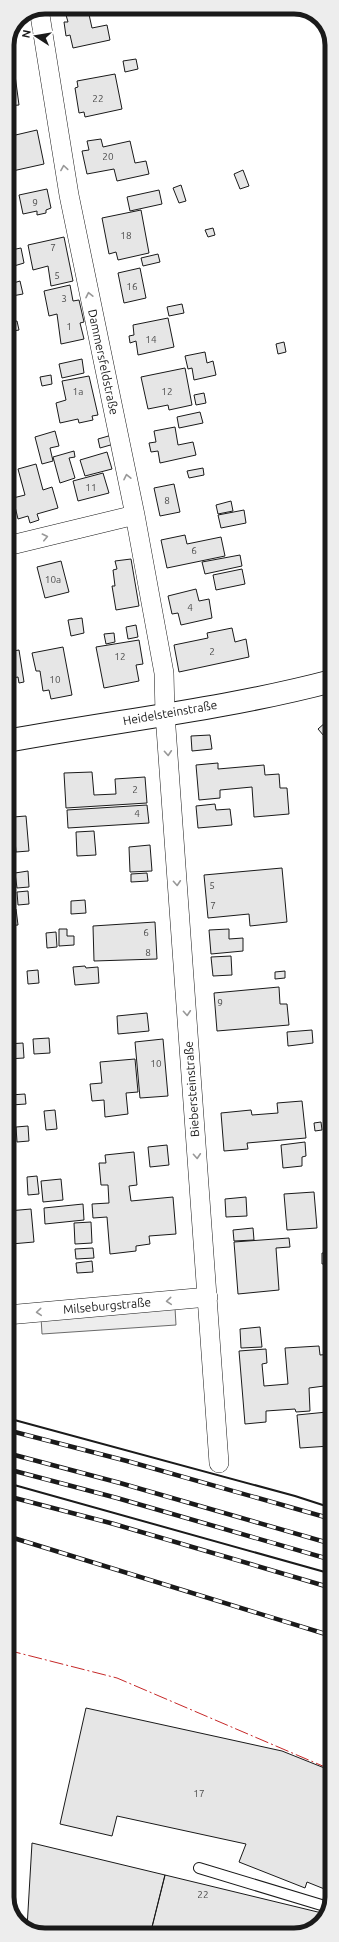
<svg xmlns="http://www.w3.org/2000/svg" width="339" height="1942" viewBox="0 0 339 1942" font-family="Ubuntu,sans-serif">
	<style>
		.built { fill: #ededed; stroke: #6a6a6a }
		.building { fill: #e6e6e6; stroke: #1a1a1a }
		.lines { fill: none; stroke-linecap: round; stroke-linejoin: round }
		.lane-casing { stroke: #1a1a1a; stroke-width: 12 }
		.street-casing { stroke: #1a1a1a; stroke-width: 20 }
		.secondary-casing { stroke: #1a1a1a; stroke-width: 24 }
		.lane { stroke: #fff; stroke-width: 10 }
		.street { stroke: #fff; stroke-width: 19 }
		.secondary { stroke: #fff; stroke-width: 22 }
		.rail-casing { stroke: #1a1a1a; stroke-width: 4.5 }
		.rail { stroke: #fff; stroke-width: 3; stroke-dasharray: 9; stroke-linecap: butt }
		.wall { stroke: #1a1a1a; stroke-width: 2 }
		.power { stroke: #c62828; stroke-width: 1; stroke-dasharray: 14 3 2 3; stroke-linecap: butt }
		.oneway { stroke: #989898 }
		.labels { text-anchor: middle; stroke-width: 3; stroke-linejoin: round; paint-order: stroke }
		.number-label { font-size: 10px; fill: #4d4d4d }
		.street-label { font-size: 12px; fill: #1a1a1a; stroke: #fff }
		.rim { fill: none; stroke: #1a1a1a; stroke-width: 5 }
	</style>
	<rect width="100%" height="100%" fill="#fff"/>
	<!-- built -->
	<path class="built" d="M175 1308 176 1325 42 1334 41 1317Z"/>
	<!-- building -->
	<path class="building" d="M88 10 92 28 107 25 110 40 73 48 70 35 66 36 64 22H68L66 15Z
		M11 35 13 50 7 51V45Z
		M136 59 138 69 125 72 123 61Z
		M115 74 122 109 85 117 84 112 79 113 75 88 78 87 77 81Z
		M15 75 19 105 7 106V76Z
		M37 130 44 164 8 172 7 137Z
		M101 139 103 147 130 141 135 163 146 161 149 174 117 181 114 169 87 174 82 151 89 150 87 141Z
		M243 170 249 186 240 189 234 174Z
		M181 185 186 201 179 203 173 188Z
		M47 189 51 208 46 210V213L37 215V211L23 214 19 195Z
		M159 190 162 204 130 211 127 197Z
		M141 210 149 253 118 260 116 252 109 254 102 218Z
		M213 228 215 235 208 237 205 230Z
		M64 237 73 281 51 286 48 266 33 270 28 245Z
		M21 248 24 263 14 266 11 250Z
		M158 254 160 262 143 266 141 258Z
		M140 268 146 298 124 303 118 273Z
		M20 281 23 294 12 296 10 284Z
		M70 285 73 301 79 300 84 322 80 323 84 339 61 344 57 314 49 316 44 291Z
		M182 304 184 313 169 316 167 307Z
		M168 318 174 347 138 355 136 341 130 343 129 336 134 335 133 325Z
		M17 321 19 330 7 332V323Z
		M284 342 286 352 278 354 276 344Z
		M205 352 207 363 213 361 216 375 194 380 192 368 188 369 185 356Z
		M82 359 84 373 62 378 59 364Z
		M185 368 192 405 169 410 168 405 148 409 141 377Z
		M51 375 52 384 42 386 40 377Z
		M89 376 98 415 92 416 93 420 79 423 78 419 60 423 56 403 66 400 62 381Z
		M204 393 206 403 196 405 194 395Z
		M200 412 203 423 179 428 177 417Z
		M175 427 178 445 193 442 196 455 160 463 158 451 151 452 149 443 156 442 154 431Z
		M55 431 59 446 50 448 53 461 42 464 35 437Z
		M112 435 114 444 100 448 98 439Z
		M74 451 75 457 69 458 75 478 60 483 53 457Z
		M107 452 112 469 85 476 80 460Z
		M7 459 14 487 7 489Z
		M36 464 43 490 52 487 58 508 37 514 39 520 30 523 28 516 18 519 13 498 25 495 18 469Z
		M203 468 204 475 189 478 187 471Z
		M103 473 109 493 78 501 73 481Z
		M174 484 180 512 160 516 154 488Z
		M231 501 233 511 218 514 216 505Z
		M244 510 246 523 221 528 218 515Z
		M185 535 187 544 221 537 225 556 167 568 161 540Z
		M240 555 242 566 205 574 202 562Z
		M131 559 139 606 116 610 112 586H115L113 570 117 569 115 561Z
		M61 561 69 592 45 598 37 567Z
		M242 569 245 584 216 590 213 575Z
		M196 589 199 601 209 599 212 618 181 625 178 613 172 614 168 596Z
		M82 618 84 633 71 636 68 620Z
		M136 625 138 637 128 639 126 627Z
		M232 628 235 642 246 639 249 657 179 672 174 645 208 638 207 633Z
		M114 633 115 642 106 644 104 634Z
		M139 640 143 664 136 665 139 681 104 688 96 647Z
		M63 647 72 695 51 699 49 690 43 691 40 671H36L32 653Z
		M19 650 24 682 19 683 18 677 7 679V652Z
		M7 683 11 705 7 706Z
		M326 722 332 728V734L328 732 324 736 318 729Z
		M210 735 212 749 192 751 191 736Z
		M218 763V769L264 765 265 775 279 774 280 788H287L289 814 254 817 252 787 220 790V798L199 800 196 765Z
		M92 772 94 795 116 794 115 779 145 777 147 803 66 808 64 773Z
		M7 790 10 817H7Z
		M215 804 216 810 230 809 232 825 198 828 196 806Z
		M147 805 149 823 68 828 67 810Z
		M26 816 29 851 16 852 13 817Z
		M94 831 96 855 77 856 76 832Z
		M150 845 152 871 130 872 129 847Z
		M282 868 287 922 250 926 249 914 208 918 204 875Z
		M28 871 29 887 17 888 15 873Z
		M147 873 148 881 131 882V874Z
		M28 891 29 904 18 905 17 892Z
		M85 900 86 913 71 914V901Z
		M16 909 18 925 7 926V910Z
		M155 922 157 959 94 961 93 926Z
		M59 929H67V936H74V945L59 946Z
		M229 929V939L243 938V951L211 954 209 930Z
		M56 932 57 947 47 948 46 933Z
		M231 956 232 975 213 976 211 957Z
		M85 966 86 968 98 967 99 983 75 985 73 967Z
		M38 970 39 983 28 984 27 971Z
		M285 971V978L275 979V972Z
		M279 987 280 1004H287L289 1025 217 1031 214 993Z
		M147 1013 149 1031 118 1034 117 1016Z
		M312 1030 313 1043 288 1046 287 1032Z
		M49 1038 50 1053 34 1054 33 1039Z
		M163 1039 168 1096 140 1098 135 1042Z
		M23 1043 24 1058 7 1059V1044Z
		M135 1059 138 1092 126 1093 128 1114 105 1117 104 1100 92 1101 90 1084 102 1083 100 1062Z
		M25 1094 26 1104 11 1105 10 1095Z
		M302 1101 306 1138 247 1143 248 1149 224 1151 221 1113 251 1110 252 1115 278 1113 277 1103Z
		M55 1110 57 1129 46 1130 44 1111Z
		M321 1122 322 1130 315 1131 314 1123Z
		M28 1126 29 1141 17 1142 16 1127Z
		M305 1142 306 1156 302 1157V1166L283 1168 281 1145Z
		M167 1145 169 1165 150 1167 148 1147Z
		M134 1152 137 1185 129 1186 131 1201 173 1197 176 1234 149 1236 150 1244 136 1246V1251L110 1254 107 1217 93 1218 92 1204 109 1203 108 1185H101L99 1163H106L105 1155Z
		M37 1176 39 1194 28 1195 27 1177Z
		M61 1179 63 1200 43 1202 41 1181Z
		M314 1192 317 1228 287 1230 284 1194Z
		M246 1197 247 1216 226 1217 225 1199Z
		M83 1204 84 1220 45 1224 44 1208Z
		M31 1209 34 1242 11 1244 8 1211Z
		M91 1222 92 1243 75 1244 74 1223Z
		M253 1228 254 1240 234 1241 233 1230Z
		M289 1238 290 1247 276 1248 279 1290 238 1294 234 1242Z
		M93 1248 94 1258 76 1259 75 1249Z
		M322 1253H332V1263L322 1264Z
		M92 1261 93 1272 77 1273 76 1263Z
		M260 1327 262 1347 241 1348 240 1329Z
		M319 1346 320 1355 332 1354V1385L309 1388 310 1411 296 1412 295 1409 266 1411V1422L245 1424 239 1351 266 1349 267 1363 262 1364 264 1386 288 1384 285 1348Z
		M327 1412 330 1446 300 1448 297 1415Z
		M86 1708 282 1751 332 1771V1892L307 1882 305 1888 239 1862 246 1844 117 1816 112 1836 60 1824Z
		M32 1843 165 1875 150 1935H40L27 1928Z
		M165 1875 326 1914 322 1922 299 1935H150Z"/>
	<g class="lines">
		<!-- lane casing -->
		<g class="lane-casing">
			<path id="lane" d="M199 1868 328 1907"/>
		</g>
		<!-- street casing -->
		<g class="street-casing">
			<path id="street" d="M39 9 69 195 135 515 164 673 165 714 219 1463
				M7 546 135 515
				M7 1315 208 1297"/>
		</g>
		<!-- secondary casing -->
		<g class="secondary-casing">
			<path id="secondary" d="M7 741C115 721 226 709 332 681"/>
		</g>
		<!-- lane -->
		<use href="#lane" class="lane"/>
		<!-- street -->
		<use href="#street" class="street"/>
		<!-- secondary -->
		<use href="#secondary" class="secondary"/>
		<!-- rail casing -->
		<g class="rail-casing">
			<path id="rail" d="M7 1430 127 1461 332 1519
				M7 1453 120 1483 332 1544
				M7 1469 117 1498 332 1560
				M7 1496 114 1524 332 1588
				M7 1536 332 1636"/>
		</g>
		<!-- rail -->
		<use href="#rail" class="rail"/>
		<!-- wall -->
		<path class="wall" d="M7 1418 295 1496 332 1508
			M7 1483 332 1574"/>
		<!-- power -->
		<path class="power" d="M7 1650 117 1678 332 1770"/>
	</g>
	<!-- one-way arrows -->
	<defs><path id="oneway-chevron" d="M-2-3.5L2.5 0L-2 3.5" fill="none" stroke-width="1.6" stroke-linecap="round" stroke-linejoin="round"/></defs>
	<g class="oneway">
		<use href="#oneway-chevron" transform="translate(64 168) rotate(-99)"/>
		<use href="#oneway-chevron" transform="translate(89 295) rotate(-102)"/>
		<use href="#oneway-chevron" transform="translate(127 477) rotate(-102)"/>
		<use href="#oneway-chevron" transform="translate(45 537) rotate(-13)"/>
		<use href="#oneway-chevron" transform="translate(168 753) rotate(86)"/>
		<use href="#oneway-chevron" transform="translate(177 883) rotate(86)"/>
		<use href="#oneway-chevron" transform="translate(187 1013) rotate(86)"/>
		<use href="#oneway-chevron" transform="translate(197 1156) rotate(86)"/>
		<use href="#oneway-chevron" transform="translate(169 1301) rotate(175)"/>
		<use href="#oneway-chevron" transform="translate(39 1312) rotate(175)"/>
	</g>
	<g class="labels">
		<!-- number labels -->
		<g class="number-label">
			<text x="98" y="102">22</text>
			<text x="108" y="160">20</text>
			<text x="35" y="206">9</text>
			<text x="126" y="239">18</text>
			<text x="53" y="251">7</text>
			<text x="57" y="279">5</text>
			<text x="132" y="290">16</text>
			<text x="64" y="302">3</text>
			<text x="69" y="330">1</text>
			<text x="151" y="343">14</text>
			<text x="78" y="395">1a</text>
			<text x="167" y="395">12</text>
			<text x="91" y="491">11</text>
			<text x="167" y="504">8</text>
			<text x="194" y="554">6</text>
			<text x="53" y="583">10a</text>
			<text x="190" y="611">4</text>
			<text x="212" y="655">2</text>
			<text x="120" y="660">12</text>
			<text x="55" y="683">10</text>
			<text x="135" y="793">2</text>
			<text x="137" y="817">4</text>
			<text x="212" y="889">5</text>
			<text x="213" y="909">7</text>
			<text x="146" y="936">6</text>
			<text x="148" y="956">8</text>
			<text x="220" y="1006">9</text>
			<text x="156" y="1067">10</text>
			<text x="199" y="1797">17</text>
			<text x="203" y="1898">22</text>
		</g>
		<!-- street labels -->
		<g class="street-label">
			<text transform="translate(103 362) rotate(78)" y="4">Dammersfeldstraße</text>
			<text transform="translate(170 713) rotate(-10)" y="4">Heidelsteinstraße</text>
			<text transform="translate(192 1089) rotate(-94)" y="4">Biebersteinstraße</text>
			<text transform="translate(107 1306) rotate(-5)" y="4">Milseburgstraße</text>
		</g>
	</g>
	<!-- crop -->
	<path d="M0 0H339V1942H0ZM45 14H294A31 31 0 0 1 325 45V1897A31 31 0 0 1 294 1928H45A31 31 0 0 1 14 1897V45A31 31 0 0 1 45 14Z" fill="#ededed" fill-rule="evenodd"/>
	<path class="rim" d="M45 14H294A31 31 0 0 1 325 45V1897A31 31 0 0 1 294 1928H45A31 31 0 0 1 14 1897V45A31 31 0 0 1 45 14Z"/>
	<!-- north arrow -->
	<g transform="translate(36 36) rotate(282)" stroke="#ffffff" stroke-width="3" paint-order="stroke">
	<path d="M0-3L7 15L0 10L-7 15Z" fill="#1a1a1a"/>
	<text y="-6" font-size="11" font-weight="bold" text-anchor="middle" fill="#1a1a1a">N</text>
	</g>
</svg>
